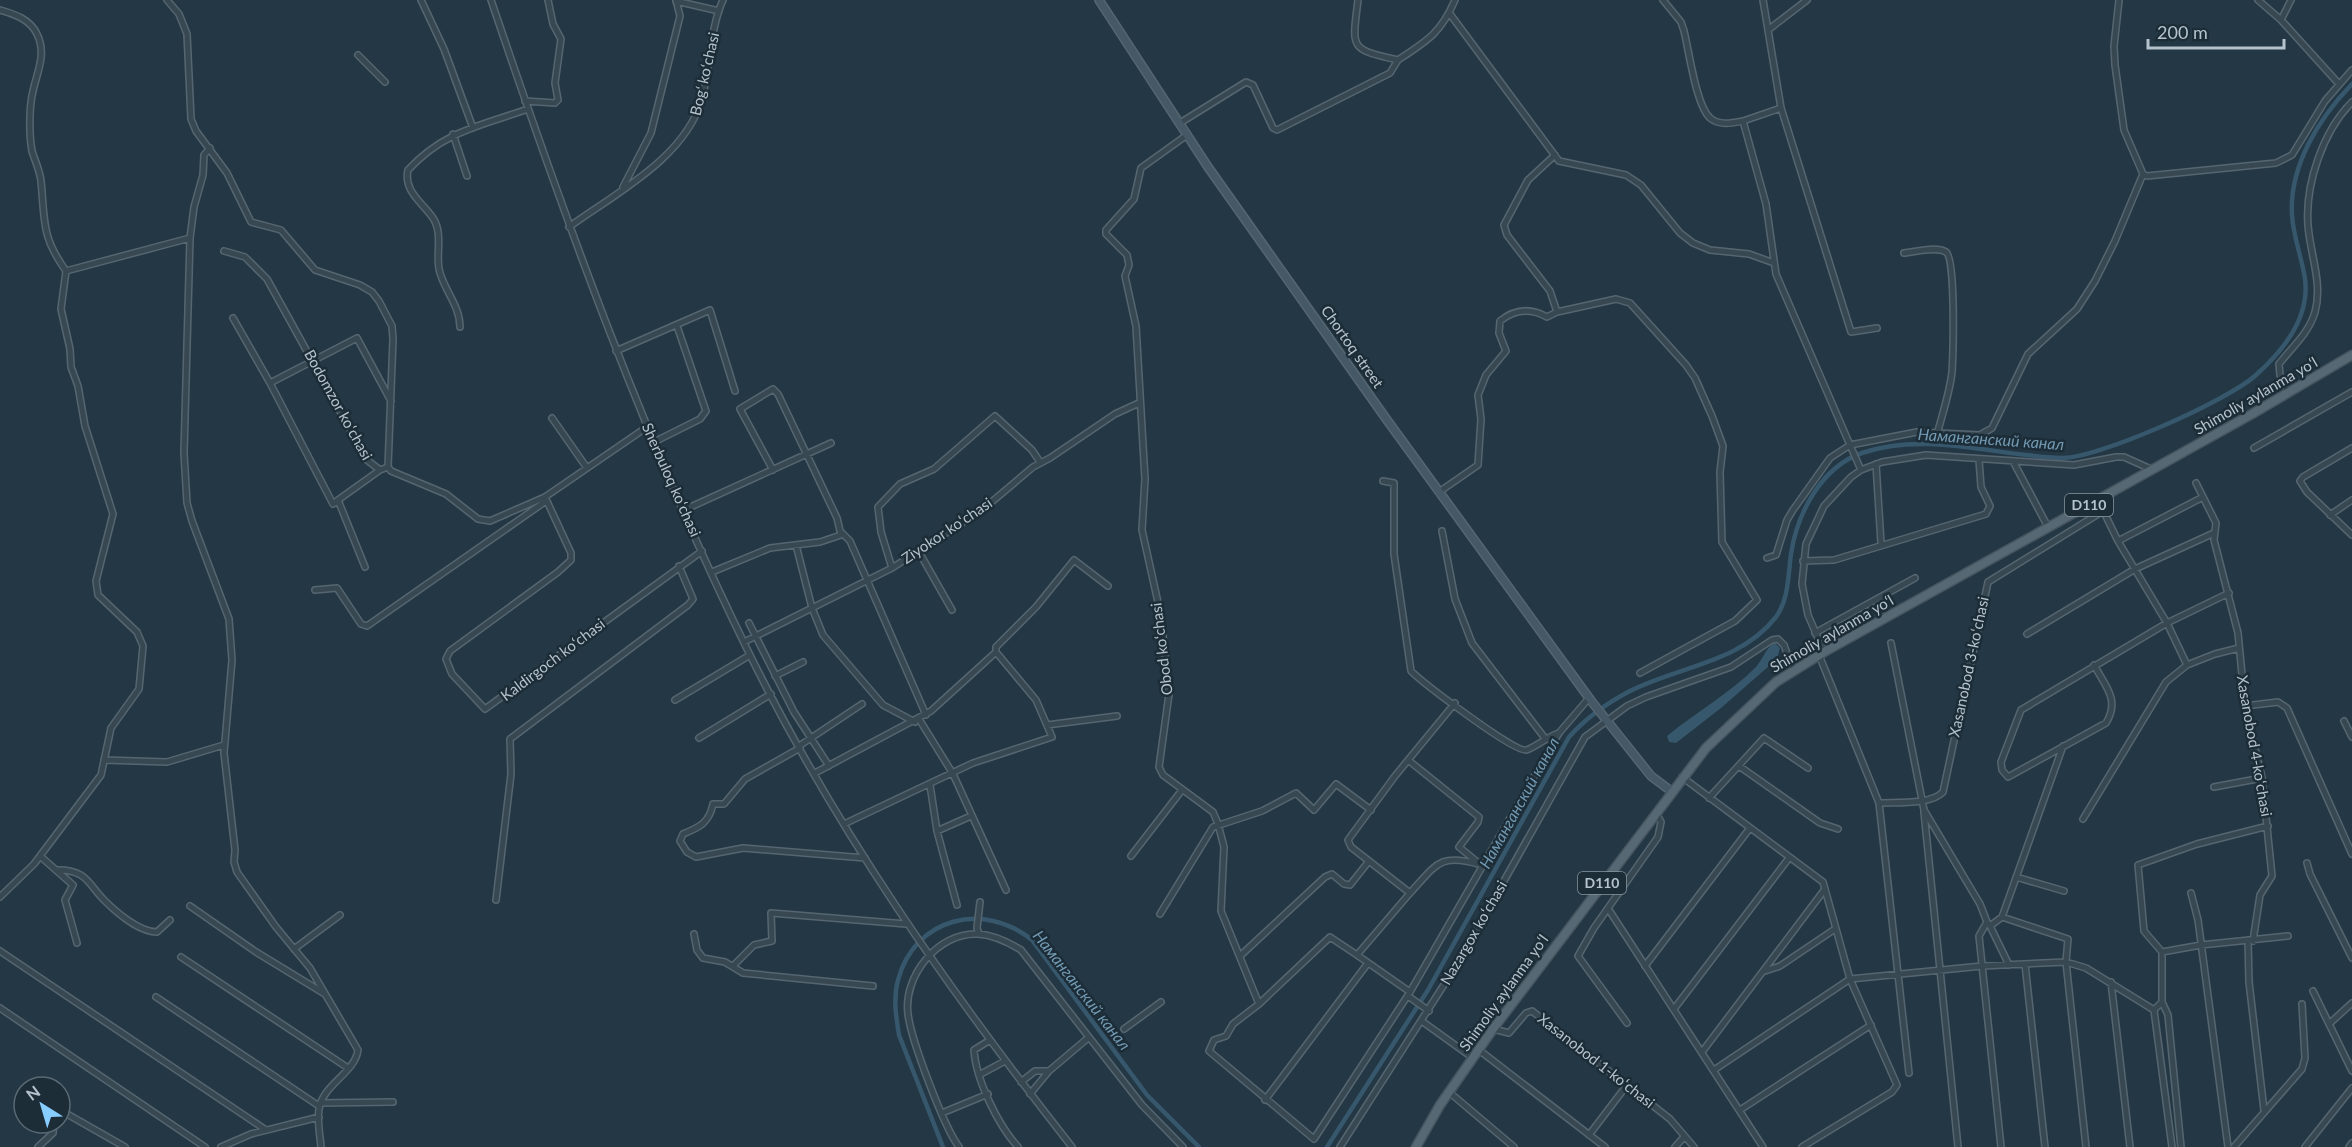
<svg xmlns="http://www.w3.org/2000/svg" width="2352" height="1147" viewBox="0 0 2352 1147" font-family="Lato,sans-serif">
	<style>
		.water { fill: #36576c }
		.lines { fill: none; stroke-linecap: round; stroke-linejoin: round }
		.canal { stroke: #36576c; stroke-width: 4.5 }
		.minor-casing { stroke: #566670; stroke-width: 8 }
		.secondary-casing { stroke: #566670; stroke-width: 10 }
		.primary-casing { stroke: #45545f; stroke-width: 11 }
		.minor { stroke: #384853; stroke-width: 5 }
		.secondary { stroke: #455866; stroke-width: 7 }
		.primary { stroke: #566873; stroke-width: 8 }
		.labels { text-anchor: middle; stroke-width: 5; stroke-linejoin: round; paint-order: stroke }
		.shield { fill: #1d2d38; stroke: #8796a0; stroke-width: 1.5 }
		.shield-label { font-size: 14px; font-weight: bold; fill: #b5c3cd }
		.street-label { font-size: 15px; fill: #b5c3cd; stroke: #1d2d38 }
		.water-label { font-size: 16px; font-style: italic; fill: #729ab3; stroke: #1d2d38 }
	</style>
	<rect width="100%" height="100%" fill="#233744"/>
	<!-- water -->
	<path class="water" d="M1775 643 1780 648 1777 659 1721 708 1676 743 1669 742 1667 736C1696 712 1729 694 1756 667 1763 659 1766 647 1775 643Z"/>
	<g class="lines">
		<!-- canal -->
		<path class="canal" d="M943 1147 899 1035C896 1017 893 998 898 980 915 917 984 901 1032 940L1147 1095 1199 1147
			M1327 1147 1428 990 1569 737C1586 718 1607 703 1630 691 1679 666 1740 663 1776 617 1789 599 1788 575 1791 554 1797 514 1821 467 1862 453 1927 431 1996 456 2062 458 2097 459 2229 400 2256 375 2283 351 2310 317 2305 279 2302 258 2293 236 2292 215 2289 166 2319 118 2352 84"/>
		<!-- minor casing -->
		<g class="minor-casing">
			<path id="minor" d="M167 0 179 14 187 34 191 119 196 131 227 173 251 222 281 230 315 270 360 285 372 292 379 301 392 326 393 339 388 467
				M421 0 444 49 473 128
				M491 0C566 222 645 442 749 653 836 830 950 992 1072 1147
				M1358 0C1352 49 1349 49 1398 60 1427 41 1441 33 1455 0
				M1663 0 1681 22 1684 31C1689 51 1696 105 1710 118 1720 126 1732 123 1743 121
				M1763 0 1781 108 1743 121 1766 204 1776 274 1850 445 1917 432 1980 435 1992 428 2028 354 2077 309 2095 281 2115 241 2143 174
				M2119 0 2114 46 2115 65 2124 130 2143 174 2147 176 2276 163 2292 155 2325 101 2352 70
				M2258 0 2281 20
				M2291 0 2281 20 2339 84
				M676 1 719 11
				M0 10C14 14 30 19 37 34 47 54 37 72 33 91 29 107 29 135 32 151 35 161 40 171 41 181 45 221 41 236 66 271L61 309 70 349 71 367 78 386 85 426 113 514 96 581 98 595 137 632 143 646 139 689 111 728 101 775 34 864 0 897
				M1450 14 1559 161 1626 175 1641 185 1680 233 1693 243 1710 250 1749 254 1774 263
				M1768 30 1807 0
				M358 55 385 82
				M525 101 555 103 558 100 555 83 561 39 553 24 548 0
				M1781 108 1851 332 1877 328
				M1180 123 1246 82 1253 85 1273 128 1277 130 1390 73 1398 60
				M453 134 467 176
				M1187 135 1141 168 1134 199 1106 230V234L1127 255 1129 265 1125 276 1136 326 1145 479 1142 530 1161 616 1169 694 1159 767 1163 775 1213 812 1218 824 1224 847 1221 911 1259 1004 1330 937 1357 955 1410 893 1351 847 1348 840 1395 776 1455 703
				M210 148 204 155 203 175 194 207 190 238 184 453 187 503 192 521 229 619 232 660 224 753 235 850 234 862 237 872 276 927 310 968 358 1050C355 1073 323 1084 319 1109 317 1121 320 1135 321 1147
				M623 187 651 133 680 16 676 0
				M569 227C616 193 685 158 702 99 710 68 710 28 723 0
				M224 251 245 257 267 279 367 460 380 470 388 467 391 471 446 494 478 519 490 521 545 497 647 427
				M1904 253C1914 252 1936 246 1946 252 1956 258 1953 356 1952 372 1950 391 1943 412 1938 431
				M66 271 190 238
				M1557 312 1616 299 1630 303 1686 365 1695 378 1712 416 1723 446 1720 472 1722 542 1757 600 1735 621 1640 673
				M233 318 270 383 333 504 338 500
				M460 327C460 305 443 289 439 269 436 253 443 233 433 218 423 203 403 191 408 170 444 131 480 126 528 109
				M616 351 710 310 735 391
				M270 383 357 338 391 401
				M2289 394 2280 375 2279 364C2292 347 2309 333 2315 312 2323 283 2310 254 2308 225 2305 184 2323 131 2352 102
				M552 418 587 468
				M654 442 700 419 706 411 677 326
				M2254 448 2352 392
				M2352 448 2303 477 2300 481 2307 492 2352 535
				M2014 463 2048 527
				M1876 464 1881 543
				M1383 481 1394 483V554L1411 671C1423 683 1515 753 1526 750 1533 749 1548 736 1559 733
				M2196 483 2216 523 2214 540 2238 633 2245 706 2262 778 2272 876 2260 895 2253 941
				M1439 492 1478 465 1481 419 1478 395 1486 375 1506 351 1499 333 1500 321C1515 309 1531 308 1547 317L1557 312 1550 291 1507 235 1504 225 1528 180 1555 155
				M545 497 571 553V560L558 572 450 651 446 659 452 674 485 709 702 551
				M2098 500 2118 541 2203 497
				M684 510 831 443
				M2330 515 2352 500
				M1442 531 1455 599 1472 643 1544 737
				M841 532 850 541 926 715
				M2118 541 2167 623 2187 665 2215 654 2239 648
				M796 545 812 608 823 635 883 705 915 722
				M919 552 952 610
				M1767 558 1776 555 1787 520 1793 510 1830 458 1850 445 1861 470
				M1803 561 1834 560 1986 514 1990 506 1981 487 1979 460
				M365 567 338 500 380 470
				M892 568 881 532 878 507 900 484 934 469 995 416 1032 450 1040 462
				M712 572 770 548 820 542 841 535 837 518 778 394 773 389 740 409 773 470
				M315 590 337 588 361 624 367 626 546 501
				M749 623 794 712 829 766
				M1815 633 1915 578
				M2027 634 2135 569 2214 533
				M744 642 892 568 982 510 1033 467 1050 458 1115 414 1139 403
				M1891 643 1924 810 1980 904 1987 922 1979 936 2001 1147
				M1824 652 1808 615 1802 584 1806 544 1824 506 1851 477 1861 470 1882 462 1926 455 2074 465 2116 457H2124L2153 470
				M1819 655 1879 803 1909 1073
				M2094 665C2106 687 2120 700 2106 723L2008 777 2002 770 2001 762 2021 710 2167 623 2229 593
				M775 676 803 662
				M675 700 750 655
				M2245 706 2278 702 2287 708 2352 854
				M919 719 953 774 1006 890
				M2344 721 2352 737
				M1047 725 1117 716
				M699 738 771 694
				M799 746 862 704
				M800 748 745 779 724 804H713C709 823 700 827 683 834L680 841 687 852 696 857 743 848 865 858
				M104 760 167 762 224 745
				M1408 760 1479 817 1478 822 1459 847 1481 865
				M1739 766 1820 823 1838 829
				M815 773 931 711 996 652V647L1036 607 1074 560 1108 586
				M1682 777 1823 882 1850 979 1897 1085 1892 1092 1802 1147
				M930 785 937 831 957 905
				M2214 787 2262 778
				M1709 798 1764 738 1808 768
				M1879 803C1896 802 1931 805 1943 792L1988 582 2103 511
				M1924 812 1958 1147
				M2083 819 2166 682 2187 665
				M844 824 973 763 1052 737 1036 700 996 652
				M937 831 971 816
				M40 856 73 885 65 900 77 943
				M1131 856 1182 790
				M2307 863 2310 874 2352 958
				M58 870C87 870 88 884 104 900 116 912 139 932 157 932L170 920
				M2016 877 2064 891
				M1410 893C1436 865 1439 853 1478 864
				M2191 893 2198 920 2228 1147
				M496 900 511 774 510 739 688 605 693 599 679 566
				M190 906 256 952 325 994
				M1609 910 1763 1147
				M1160 914 1213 827 1262 811 1296 793 1314 810 1336 784 1371 810
				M2002 917 2068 939 2066 962 2086 1147
				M1987 922 1990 926 2002 917 2063 746
				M1990 926 2009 965
				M694 934 697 950 703 958 725 962 743 973 873 986
				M979 934 977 928 980 902
				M2248 940 2249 982 2264 1110
				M294 949 340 915
				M0 951 266 1130
				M2162 952 2201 945 2288 936
				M1357 955 1410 992 1559 733 1589 698
				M1240 956 1325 877 1332 874 1344 884 1350 885 1369 861
				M181 957 348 1068
				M2025 964 2045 1147
				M734 965 754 945 772 941 771 913 906 924
				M1645 966 1750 828
				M1765 971 1780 966 1835 929
				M2111 982 2130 1147
				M2313 991 2352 1071
				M1408 996 1429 1011
				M156 997 319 1106
				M2162 1002 2168 1015 2181 1147
				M1259 1004 1233 1024 1226 1036 1214 1040 1209 1051 1314 1139 1410 992
				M0 1008 205 1147
				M1674 1009 1789 858
				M2154 1010 2162 1002V952L2144 931 2138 865 2197 844 2268 826
				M2154 1010 2172 1147
				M1423 1022 1473 1058
				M1627 1023 1578 956 1594 928 1658 837 1661 822 1656 813
				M2329 1024 2352 1003
				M1124 1029 1161 1002
				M1493 1029 1509 1033 1526 1013 1532 1011 1670 1119 1694 1147
				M990 1040 974 1050C976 1080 998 1125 1018 1147
				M1479 1050 1605 1147
				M1702 1052 1825 889
				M1714 1070 1850 979 1982 966 2066 962 2086 968 2154 1010
				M979 1075 1005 1061
				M1021 1082 1035 1071H1049L1088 1038
				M1449 1092 1514 1147
				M1030 1094 1049 1071
				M1265 1100 1368 963
				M320 1103 393 1102
				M60 1110 125 1147
				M1740 1110 1871 1025
				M942 1113 988 1094
				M1589 1135 1627 1085
				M38 1147 53 1133 54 1123
				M221 1147 251 1134 319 1117
				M959 1147C944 1127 911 1040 908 1014 903 976 938 932 978 934 994 935 1008 942 1021 950L1142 1105 1183 1147
				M1340 1147 1456 966 1585 737 1627 706 1646 697 1731 667 1772 640 1778 639 1784 645 1793 670
				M1675 1147 1684 1137
				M2234 1147 2302 1069 2305 1058 2302 1004
				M2305 1147 2352 1088
				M2349 1147 2352 1143"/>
		</g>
		<!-- secondary casing -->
		<g class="secondary-casing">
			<path id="secondary" d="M1099 0 1208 167 1387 420 1592 702 1651 776 1671 791"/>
		</g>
		<!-- primary casing -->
		<g class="primary-casing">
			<path id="primary" d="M1416 1147 1440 1105 1493 1029 1706 748 1776 682 1824 652 2252 414 2352 355"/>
		</g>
		<!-- minor -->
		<use href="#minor" class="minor"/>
		<!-- secondary -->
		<use href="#secondary" class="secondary"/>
		<!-- primary -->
		<use href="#primary" class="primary"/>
	</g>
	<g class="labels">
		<!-- shield labels -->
		<g class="shield">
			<rect x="2065" y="494" width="48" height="22" rx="4.5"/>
			<rect x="1578" y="872" width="48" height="22" rx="4.5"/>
		</g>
		<g class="shield-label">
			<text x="2089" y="510">D110</text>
			<text x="1602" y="888">D110</text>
		</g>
		<!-- street labels -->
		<g class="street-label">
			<text transform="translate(705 74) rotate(-77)" y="5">Bogʻ koʻchasi</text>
			<text transform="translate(1352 347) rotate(55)" y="5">Chortoq street</text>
			<text transform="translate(2256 396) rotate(-30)" y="5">Shimoliy aylanma yoʻl</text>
			<text transform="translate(338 405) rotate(61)" y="5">Bodomzor koʻchasi</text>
			<text transform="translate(671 480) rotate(66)" y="5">Sherbuloq koʻchasi</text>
			<text transform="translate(947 531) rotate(-34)" y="5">Ziyokor koʻchasi</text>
			<text transform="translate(1832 634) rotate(-30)" y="5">Shimoliy aylanma yoʻl</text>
			<text transform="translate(1162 649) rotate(-97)" y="5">Obod koʻchasi</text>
			<text transform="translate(553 660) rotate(-37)" y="5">Kaldirgoch koʻchasi</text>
			<text transform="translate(1969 667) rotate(-78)" y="5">Xasanobod 3-koʻchasi</text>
			<text transform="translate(2254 746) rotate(80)" y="5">Xasanobod 4-koʻchasi</text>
			<text transform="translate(1474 933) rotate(-60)" y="5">Nazargox koʻchasi</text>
			<text transform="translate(1504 993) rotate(-54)" y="5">Shimoliy aylanma yoʻl</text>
			<text transform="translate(1596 1061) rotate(38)" y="5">Xasanobod 1-koʻchasi</text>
		</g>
		<!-- water labels -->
		<g class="water-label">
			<text transform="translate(1991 439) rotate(4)" y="6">Наманганский канал</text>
			<text transform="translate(1519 803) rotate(-61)" y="6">Наманганский канал</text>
			<text transform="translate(1082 990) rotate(52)" y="6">Наманганский канал</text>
		</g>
	</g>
	<!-- north arrow -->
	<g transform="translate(42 1105) rotate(323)"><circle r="28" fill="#1d2d38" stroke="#5a6974" stroke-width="1.5"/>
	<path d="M0-4.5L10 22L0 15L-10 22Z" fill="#88cdff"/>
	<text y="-9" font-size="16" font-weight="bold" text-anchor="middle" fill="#b5c3cd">N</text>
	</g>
	<!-- scale -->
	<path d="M2148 39v9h136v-9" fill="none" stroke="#b5c3cd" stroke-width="3"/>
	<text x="2157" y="39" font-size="18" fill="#b5c3cd" stroke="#1d2d38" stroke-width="4.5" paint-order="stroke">200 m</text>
</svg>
